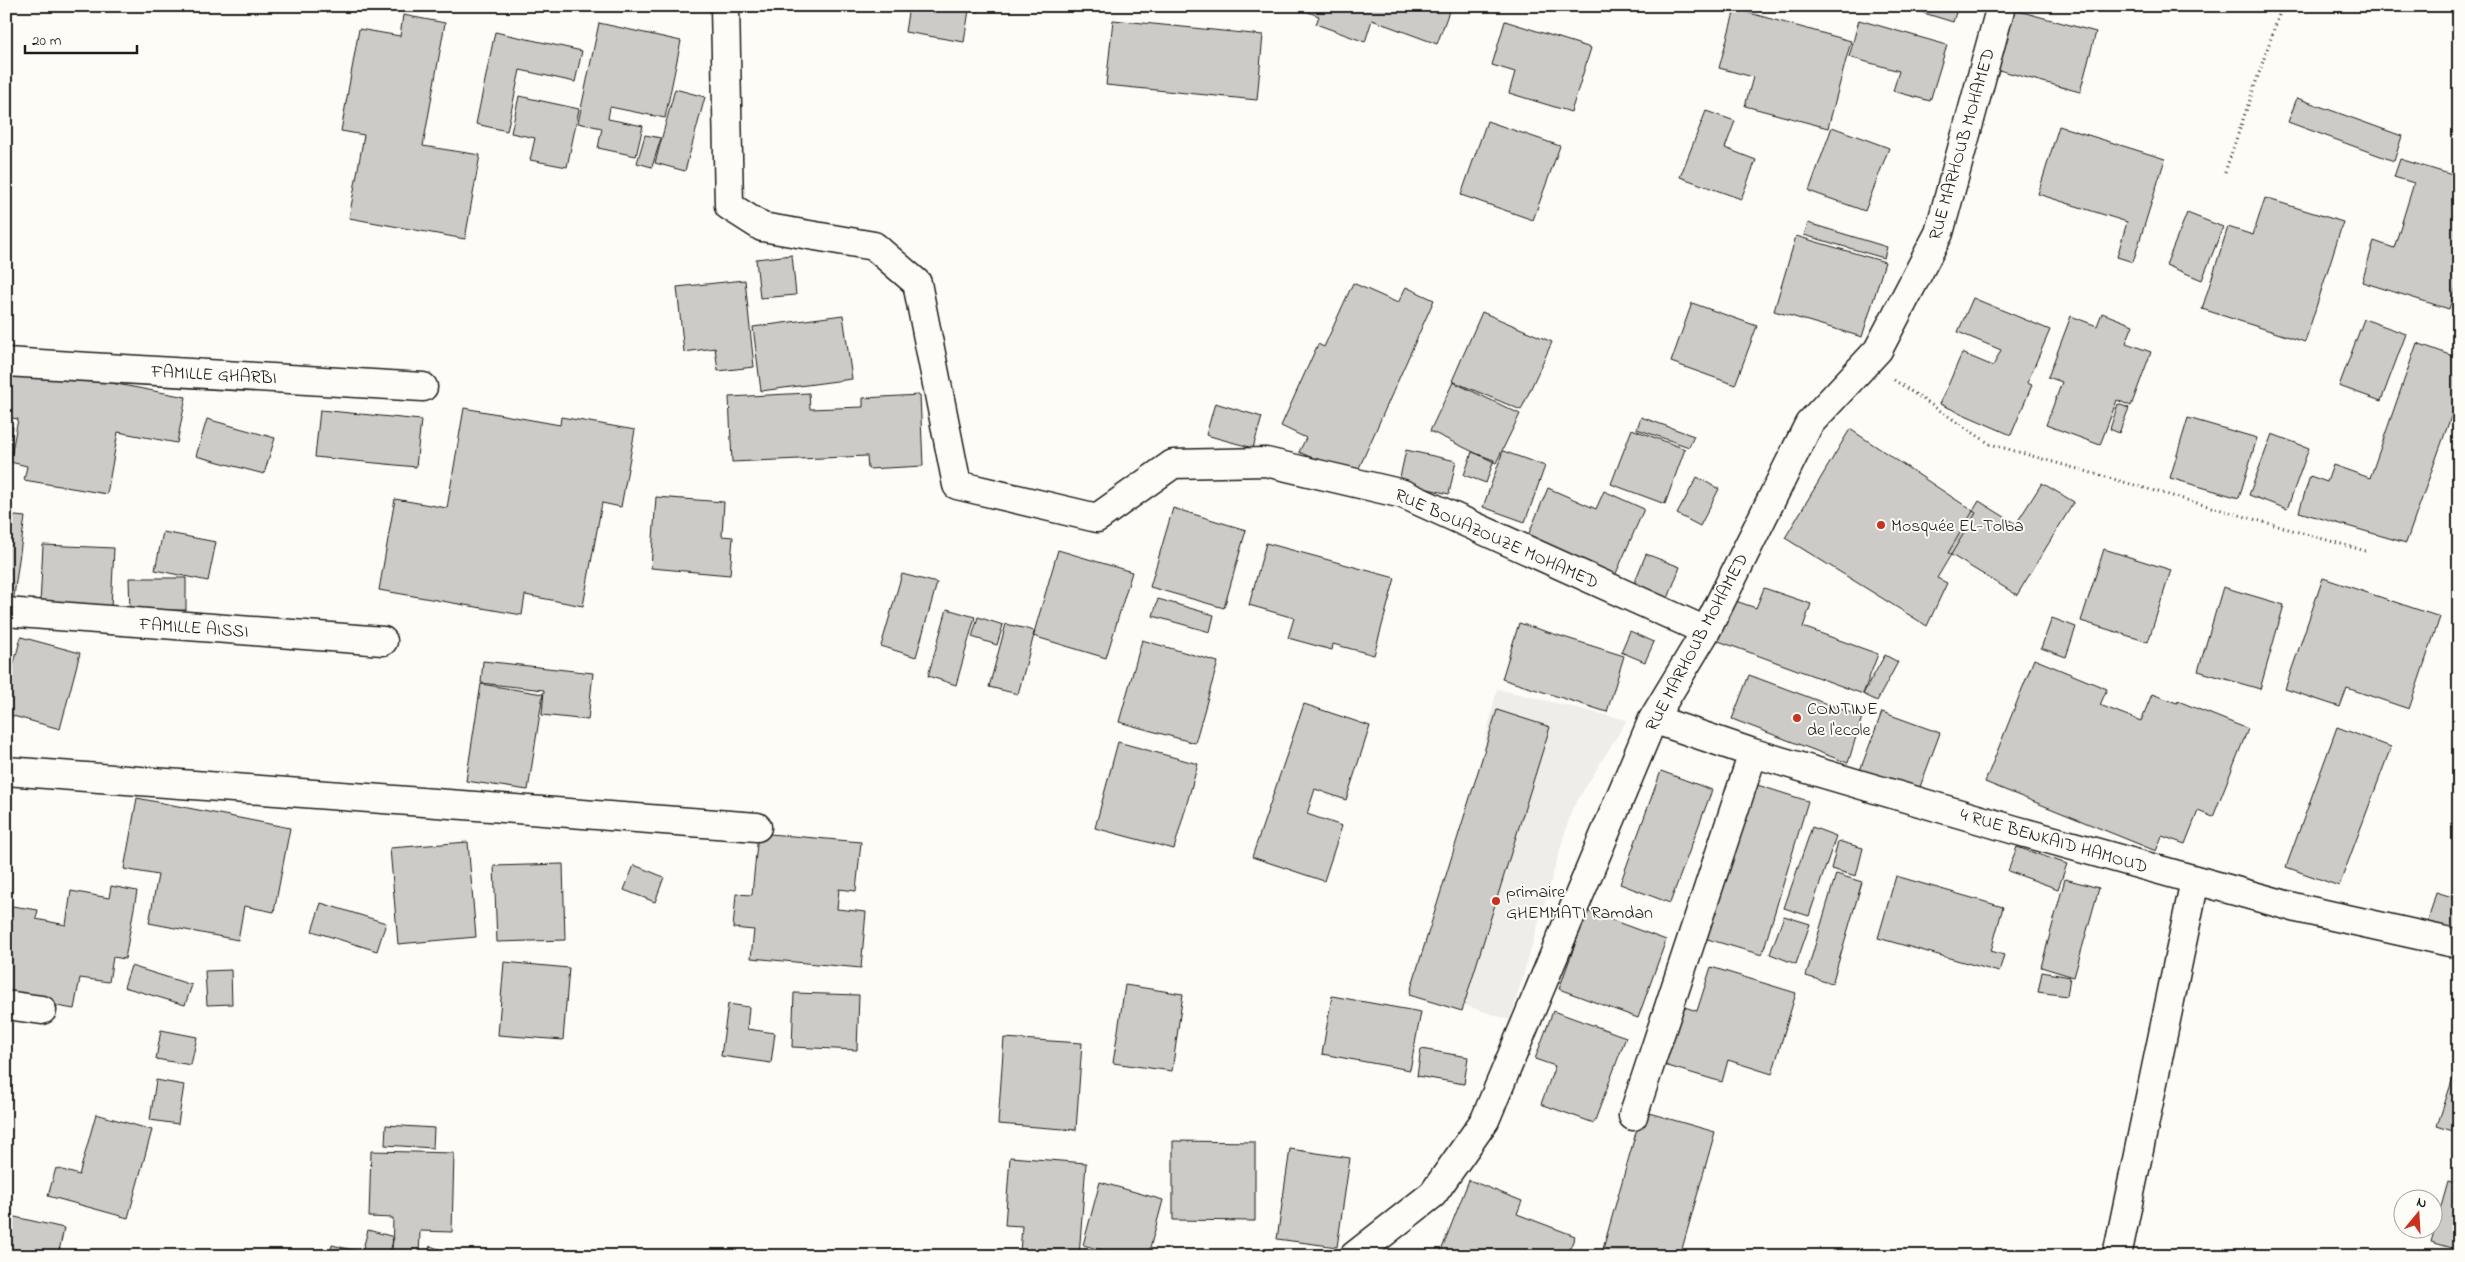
<svg xmlns="http://www.w3.org/2000/svg" width="2465" height="1262" viewBox="0 0 2465 1262" font-family="'Indie Flower',sans-serif">
	<style>
		.built { fill: #eeede9 }
		.building { fill: #cccbc8; stroke: #1c1c1c }
		.lines { fill: none; stroke-linecap: round; stroke-linejoin: round }
		.minor-casing { stroke: #1c1c1c; stroke-width: 31 }
		.path { stroke: #1c1c1c; stroke-width: 3; stroke-dasharray: 1 4; stroke-linecap: butt }
		.minor { stroke: #fdfcf7; stroke-width: 28 }
		.poi-dot { fill: #c8321e; stroke: #fdfcf7; stroke-width: 2 }
		.labels { text-anchor: middle; stroke-width: 4; stroke-linejoin: round; paint-order: stroke }
		.street-label { font-size: 18px; fill: #1c1c1c; stroke: #fdfcf7 }
		.poi-label { font-size: 18px; fill: #1c1c1c; stroke: #fdfcf7; text-anchor: start }
	</style>
	<rect width="100%" height="100%" fill="#fdfcf7"/>
	<filter id="ink" filterUnits="userSpaceOnUse"><feTurbulence type="fractalNoise" baseFrequency=".02" numOctaves="2"/><feDisplacementMap in="SourceGraphic" scale="10" xChannelSelector="R" yChannelSelector="G"/><feConvolveMatrix kernelMatrix="1 2 1 2 8 2 1 2 1" color-interpolation-filters="sRGB"/></filter>
	<g filter="url(#ink)">
		<!-- built -->
		<path class="built" d="M1497 689 1627 720 1572 809 1510 1020 1427 993Z"/>
		<!-- building -->
		<path class="building" d="M909 6H943L969 10 964 42 905 32Z
			M955 6H980L979 12Z
			M1291 6H1451L1437 44 1372 20 1365 42 1316 24 1319 16Z
			M1915 6H1958L1953 22 1914 10Z
			M1735 9 1851 41 1828 128 1745 106 1753 77 1719 68Z
			M2011 9 2096 32 2080 92 1995 69Z
			M403 15 445 23 423 146 480 155 465 239 349 218 364 135 341 131 359 29 400 36Z
			M1113 20 1263 35 1257 100 1106 85Z
			M1859 20 1947 45 1930 101 1893 91 1899 71 1849 57Z
			M1505 21 1591 48 1571 112 1509 93 1515 72 1492 65Z
			M599 23 681 41 665 118 610 107 608 119 643 126 636 156 598 148 602 128 578 123Z
			M495 32 582 51 575 82 520 70 507 131 476 124Z
			M6 49 11 50 6 83Z
			M675 89 705 97 685 171 655 163Z
			M519 96 579 109 567 167 530 160 535 138 511 133Z
			M2297 98 2402 136 2394 161 2288 122Z
			M1706 111 1735 121 1725 148 1756 160 1741 199 1680 177Z
			M1487 121 1560 146 1533 220 1461 195Z
			M2059 126 2165 159 2133 262 2117 257 2127 222 2038 194Z
			M1832 127 1889 148 1865 211 1809 191Z
			M645 135 661 138 652 167 637 163Z
			M2400 159 2459 177V277L2449 309 2362 282 2374 241 2394 248 2414 183 2394 177Z
			M2265 198 2343 222 2305 342 2202 309 2228 227 2253 235Z
			M2187 213 2223 227 2202 280 2166 265Z
			M1808 223 1887 247 1884 258 1804 235Z
			M1796 236 1885 262 1862 337 1774 311Z
			M792 255 796 295 760 298 756 259Z
			M745 280 754 367 718 371 715 348 684 352 677 287Z
			M1353 283 1398 303 1406 287 1434 300 1355 477 1299 452 1306 438 1281 426 1318 344 1324 347Z
			M1973 298 2050 330 2027 383 2032 385 2011 435 1940 404 1962 353 1993 366 2001 350 1958 332Z
			M1692 303 1757 326 1735 385 1671 362Z
			M1482 312 1552 342 1521 410 1452 381Z
			M2102 313 2133 325 2126 343 2151 352 2131 406 2117 400 2100 445 2046 425 2062 382 2048 377 2071 316 2097 326Z
			M843 315 852 379 761 391 753 327Z
			M2364 319 2406 334 2381 401 2339 386Z
			M2417 343 2459 358V394L2406 543 2299 512 2310 476 2327 482 2333 465 2370 478Z
			M10 364 186 397 177 443 118 432 107 494 24 480 27 466 10 462 18 419 6 417V386Z
			M1453 382 1520 414 1496 463 1430 431Z
			M809 393 810 409 863 407V398L920 395 923 466 868 469 867 456 732 462 729 397Z
			M1215 403 1262 417 1253 448 1206 435Z
			M2118 404 2129 408 2119 433 2110 429Z
			M464 408 560 425 561 417 635 430 621 507 602 503 583 606 525 595 522 615 379 590 395 499 447 508Z
			M320 410 421 420 416 467 315 457Z
			M1641 417 1694 436 1689 447 1637 429Z
			M2188 418 2257 438 2239 498 2170 478Z
			M207 419 275 438 264 474 196 456Z
			M6 425 13 427 6 460Z
			M1632 429 1685 449 1665 504 1611 484Z
			M1850 429 1976 513 1937 578 1947 583 1927 626 1785 538Z
			M2272 434 2309 448 2287 509 2249 495Z
			M1406 450 1456 461 1449 494 1399 482Z
			M1503 451 1545 466 1525 522 1483 507Z
			M1472 452 1494 460 1486 483 1464 475Z
			M1697 477 1719 489 1700 526 1677 514Z
			M2042 483 2074 502 2017 595 1948 553 1979 501 2016 524Z
			M1548 488 1596 509 1604 491 1644 509 1614 578 1526 540Z
			M656 497 724 502 722 536 733 537 730 575 651 568Z
			M1173 508 1246 530 1224 608 1150 587Z
			M6 515 25 517 13 603 6 602Z
			M163 532 216 542 208 581 155 570Z
			M1266 543 1395 578 1374 655 1333 644 1332 650 1288 638 1294 618 1249 605Z
			M43 545 114 548 111 608 40 605Z
			M2104 549 2171 570 2148 642 2081 621Z
			M1058 550 1132 572 1106 658 1033 636Z
			M1646 554 1680 567 1666 604 1631 591Z
			M902 574 937 583 916 657 881 646Z
			M129 578H186V610L130 611Z
			M2323 578 2440 617 2409 709 2347 688 2340 707 2285 689Z
			M2223 587 2284 605 2260 689 2198 671Z
			M1764 588 1811 604 1803 627 1878 654 1863 694 1713 639 1727 598 1756 608Z
			M1158 599 1214 615 1210 632 1153 616Z
			M947 609 975 617 956 685 928 676Z
			M978 617 1003 625 997 645 972 637Z
			M2052 618 2076 627 2066 657 2041 648Z
			M1519 623 1624 656 1607 712 1502 679Z
			M1006 624 1035 631 1018 694 989 687Z
			M1630 631 1654 642 1645 662 1621 652Z
			M21 637 80 653 60 729 6 714V692Z
			M1142 640 1218 662 1195 743 1119 722Z
			M1885 655 1898 662 1877 701 1863 694Z
			M2034 659 2107 689 2100 705 2141 721 2152 694 2177 703 2178 701 2248 729 2213 817 2198 811 2185 844 2162 836 2156 851 1985 782Z
			M483 661 593 673 588 720 542 715 544 690 481 683Z
			M1749 675 1862 717 1848 763 1732 719Z
			M481 684 543 694 528 790 466 781Z
			M1304 704 1370 726 1346 800 1315 789 1307 814 1342 826 1324 881 1252 857Z
			M1497 710 1550 727 1462 1011 1409 995Z
			M1882 712 1940 733 1917 795 1859 773Z
			M2337 727 2391 747 2339 886 2286 867Z
			M1118 742 1198 764 1174 849 1095 828Z
			M1661 771 1712 790 1670 903 1620 884Z
			M1751 783 1808 801 1762 955 1704 938Z
			M137 798 290 828 274 912 244 906 238 940 149 923 158 875 124 869Z
			M1812 827 1836 836 1809 916 1784 908Z
			M758 833 861 842 856 891 839 889 837 909 866 912 861 968 751 958 754 930 733 928 736 894 752 895Z
			M1838 841 1863 848 1856 876 1831 869Z
			M468 842 476 937 398 944 390 848Z
			M2017 847 2067 864 2058 889 2008 871Z
			M563 864 565 940 497 942 494 866Z
			M634 865 664 877 655 902 624 890Z
			M1836 874 1862 882 1832 984 1806 976Z
			M1896 876 2003 907 1991 951 2004 955 1999 972 1878 938Z
			M2065 879 2099 888 2074 977 2041 967Z
			M111 886 137 891 125 959 113 957 109 982 80 978 74 1009 6 997V905L38 910 36 919 66 925 71 891 109 898Z
			M2436 892 2459 899V934L2427 925Z
			M321 903 386 923 377 951 312 931Z
			M1587 911 1666 940 1638 1018 1559 989Z
			M1784 916 1810 924 1796 964 1770 954Z
			M504 962 569 968 563 1040 498 1035Z
			M131 966 192 985 185 1005 124 987Z
			M1711 967 1796 993 1772 1074 1728 1060 1722 1082 1661 1064 1678 1005 1697 1011Z
			M231 970 232 1004 207 1005 205 971Z
			M2042 972 2070 977 2067 996 2038 992Z
			M1125 985 1183 994 1172 1071 1113 1063Z
			M794 993 859 995 857 1050 792 1047Z
			M1332 996 1421 1012 1410 1070 1322 1054Z
			M728 1004 749 1007 747 1029 775 1033 771 1063 721 1056Z
			M1553 1011 1626 1037 1594 1123 1541 1104 1555 1066 1535 1059Z
			M161 1030 197 1037 191 1065 156 1059Z
			M1004 1038 1082 1043 1076 1130 998 1124Z
			M1421 1049 1468 1057 1464 1084 1417 1076Z
			M2459 1060V1133L2437 1126Z
			M156 1080 184 1085 178 1124 150 1120Z
			M1642 1111 1715 1132 1680 1256H1601Z
			M96 1114 152 1130 128 1218 48 1196 56 1168 79 1175Z
			M386 1125 434 1128 433 1148 385 1145Z
			M1173 1141 1255 1142V1221L1173 1220Z
			M1290 1149 1350 1158 1337 1247 1277 1239Z
			M371 1151 454 1153 452 1232 420 1231 419 1256H392L393 1218 369 1217Z
			M1010 1157 1086 1163 1079 1256 1020 1253 1022 1226 1005 1225Z
			M1469 1180 1522 1201 1517 1214 1575 1236 1567 1256H1439Z
			M1100 1182 1163 1200 1148 1256H1123L1083 1245Z
			M2448 1182 2459 1185V1250L2431 1242Z
			M6 1215 64 1228 58 1256H6Z
			M368 1230 394 1237 389 1256H361Z
			M332 1245 361 1252 360 1256H330Z
			M430 1246 451 1253 450 1256H427Z
			M894 1249 928 1256H893Z"/>
		<g class="lines">
			<!-- minor casing -->
			<g class="minor-casing">
				<path id="minor" d="M725 6 729 206 762 227 874 246 917 283 957 485 1097 518 1173 464 1266 462 1403 494 1706 631
					M6 362 423 387
					M6 612 383 641
					M1653 719 1753 753 2015 830 2297 908 2459 944
					M6 771 757 827
					M6 1005 42 1010
					M1633 1116 1753 753
					M1354 1256 1433 1194 1485 1120 1653 719 1706 631 1809 424 1878 350 1939 233 2001 6
					M2117 1256 2195 880"/>
			</g>
			<!-- path -->
			<path class="path" d="M2225 172 2282 6
				M1894 380 1990 444 2369 552"/>
			<!-- minor -->
			<use href="#minor" class="minor"/>
		</g>
	</g>
	<!-- markers -->
	<g class="poi-dot">
		<circle cx="1881" cy="525" r="5"/>
		<circle cx="1797" cy="718" r="5"/>
		<circle cx="1496" cy="901" r="5"/>
	</g>
	<g class="labels">
		<!-- street labels -->
		<g class="street-label">
			<text transform="translate(1961 144) rotate(-74)" y="6">RUE MARHOUB MOHAMED</text>
			<text transform="translate(214 374) rotate(3)" y="6">FAMILLE GHARBI</text>
			<text transform="translate(1497 538) rotate(24)" y="6">RUE BOUAZOUZE MOHAMED</text>
			<text transform="translate(194 627) rotate(4)" y="6">FAMILLE AISSI</text>
			<text transform="translate(1696 642) rotate(-62)" y="6">RUE MARHOUB MOHAMED</text>
			<text transform="translate(2054 840) rotate(16)" y="6">4 RUE BENKAID HAMOUD</text>
		</g>
		<!-- poi labels -->
		<g class="poi-label">
			<text x="1891" y="531">Mosquée EL-Tolba</text>
			<text x="1807" y="714">CONTINE<tspan x="1807" dy="21">de l'ecole</tspan></text>
			<text x="1506" y="897">primaire<tspan x="1506" dy="21">GHEMMATI Ramdan</tspan></text>
		</g>
	</g>
	<!-- margin -->
	<rect width="2465" height="1262" fill="none" stroke="#fdfcf7" stroke-width="25"/>
	<rect x="12" y="12" width="2440" height="1237" fill="none" stroke="#1c1c1c" stroke-width="2" filter="url(#ink)"/>
	<!-- north arrow -->
	<g transform="translate(2418 1214) rotate(18)"><circle r="24" fill="#fdfcf7" stroke="#a3a29f"/>
	<path d="M0-4L9 19L0 12L-9 19Z" fill="#c8321e"/>
	<text y="-8" font-size="14" font-weight="bold" text-anchor="middle" fill="#1c1c1c">N</text>
	</g>
	<!-- scale -->
	<path d="M25 45v8h112v-8" fill="none" stroke="#1c1c1c" stroke-width="2.5"/>
	<text x="32" y="45" font-size="15" fill="#1c1c1c" stroke="#fdfcf7" stroke-width="4" paint-order="stroke">20 m</text>
</svg>
